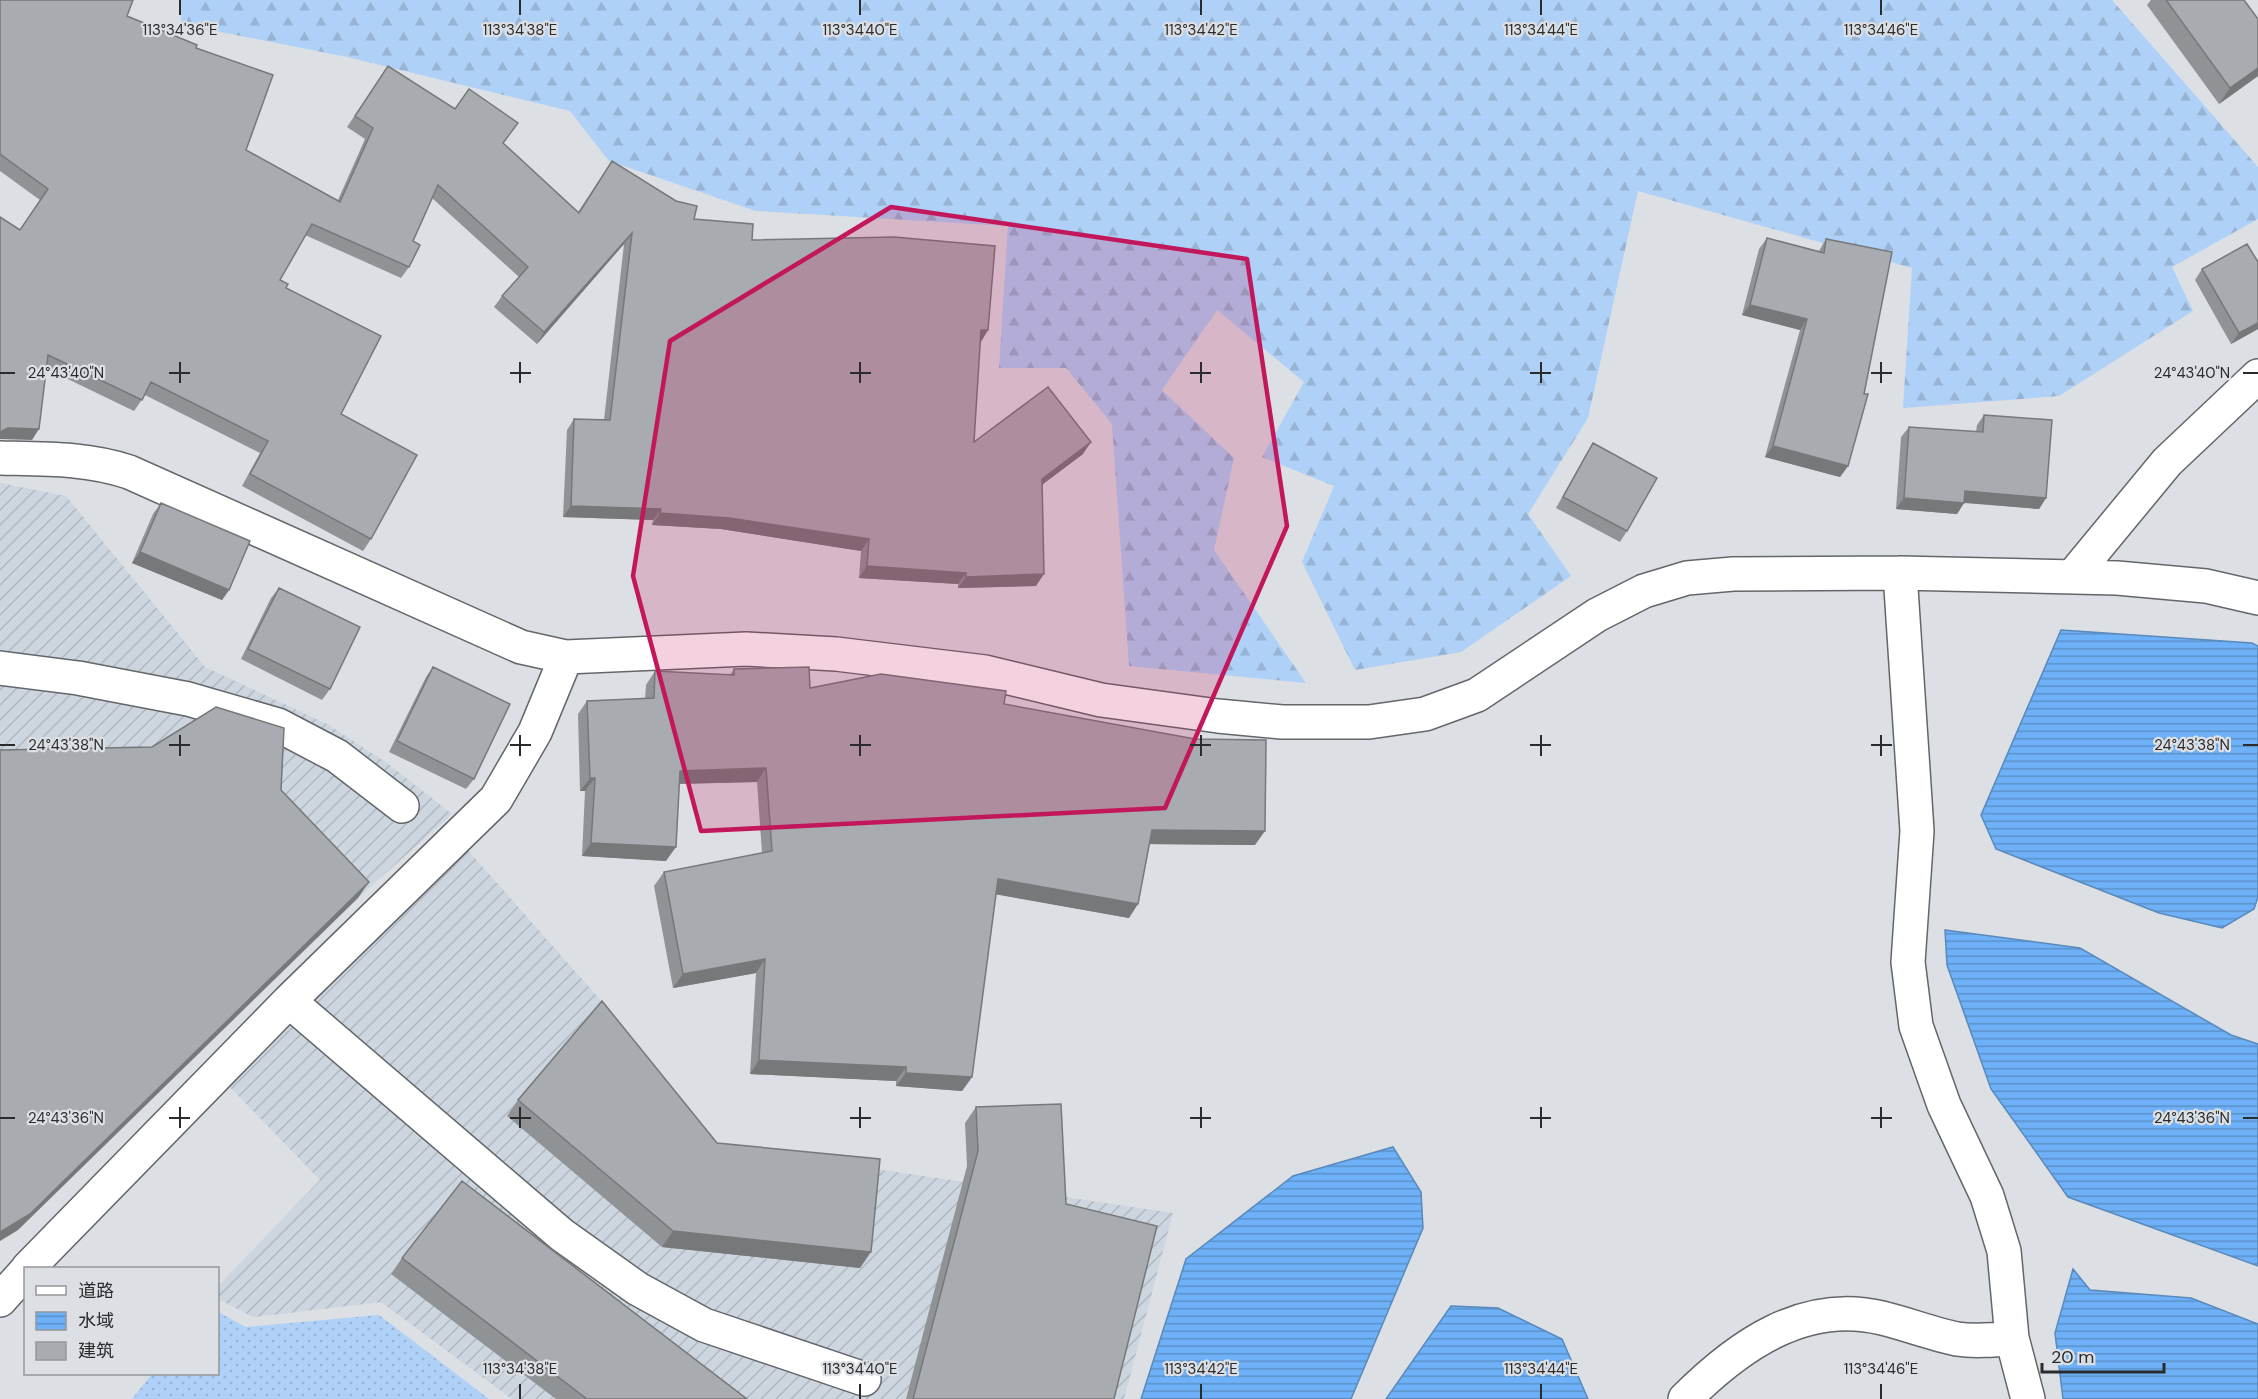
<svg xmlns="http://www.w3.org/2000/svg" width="2258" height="1399" viewBox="0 0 2258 1399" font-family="'DM Sans','Noto Sans SC',sans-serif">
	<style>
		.industrial { fill: url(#industrial-furrows) }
		.grass { fill: url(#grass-dots) }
		.forest { fill: url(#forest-firs) }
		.water { fill: url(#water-rules); stroke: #5a89bb; stroke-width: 1.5 }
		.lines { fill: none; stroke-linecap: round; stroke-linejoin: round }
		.minor-casing { stroke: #63666a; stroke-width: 36 }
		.minor { stroke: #fff; stroke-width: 33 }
		.wall { fill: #909396 }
		.shaded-wall { fill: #76787a }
		.building { fill: #a8abaf; stroke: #76787a; stroke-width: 1.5 }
		.marked { fill: #c2185b; fill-opacity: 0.2; stroke: #c2185b; stroke-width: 4.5; stroke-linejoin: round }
		.ticks { fill: none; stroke: #2a2b2d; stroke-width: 2 }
		.ticks-label { font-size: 15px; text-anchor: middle; fill: #2a2b2d; stroke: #dcdfe3; stroke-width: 4.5; stroke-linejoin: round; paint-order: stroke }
	</style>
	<defs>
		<pattern id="industrial-furrows" width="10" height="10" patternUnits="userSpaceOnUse" patternTransform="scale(1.5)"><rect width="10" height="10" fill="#cdd5df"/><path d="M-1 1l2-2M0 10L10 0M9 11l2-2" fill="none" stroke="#b0b7c0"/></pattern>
		<pattern id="grass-dots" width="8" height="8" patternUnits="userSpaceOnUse" patternTransform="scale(1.5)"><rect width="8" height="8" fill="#afd1f7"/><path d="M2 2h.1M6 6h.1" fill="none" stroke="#97b4d4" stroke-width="1.8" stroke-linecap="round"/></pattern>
		<pattern id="forest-firs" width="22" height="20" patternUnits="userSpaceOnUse" patternTransform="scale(1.5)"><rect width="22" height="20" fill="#afd1f7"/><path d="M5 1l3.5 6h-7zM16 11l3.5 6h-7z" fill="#97b4d4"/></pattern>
		<pattern id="water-rules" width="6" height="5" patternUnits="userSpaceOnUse" patternTransform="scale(1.5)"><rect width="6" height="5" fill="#6eb1f8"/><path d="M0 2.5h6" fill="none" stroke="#5b90c9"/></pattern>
	</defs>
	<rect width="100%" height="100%" fill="#dcdfe3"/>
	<!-- industrial -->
	<path class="industrial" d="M0 483 66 496 205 667 327 724 387 763 452 814 358 898 18 1230 0 1241Z
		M465 847 596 995 713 1145 1173 1213 1124 1399H512L381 1302 253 1317 218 1299V1286L320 1180 222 1079Z"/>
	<!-- grass -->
	<path class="grass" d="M218 1312 246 1327 379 1315 489 1399H132L152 1374H218Z"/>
	<!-- forest -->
	<path class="forest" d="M181 0H2112L2258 167V219L2172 267 2193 311 2059 396 1903 408 1912 268 1638 191 1588 418 1528 514 1571 576 1461 652 1355 670 1302 562 1334 486 1262 457 1304 382 1217 310 1162 390 1234 458 1214 550 1306 683 1129 666 1112 424 1066 368H999L1008 226 756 211 609 161 570 111 347 57 181 24Z"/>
	<!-- water -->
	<path class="water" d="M2061 630 2252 643 2258 646V897L2254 909 2222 928 2159 913 1996 849 1981 815Z
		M1945 930 2080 948 2231 1035 2258 1044V1266L2068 1197 1991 1089 1947 965Z
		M1393 1147 1421 1192 1423 1228 1351 1399H1141L1186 1259 1293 1176Z
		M2073 1269 2090 1290 2191 1298 2258 1324V1399H2063L2055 1333Z
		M1451 1306 1498 1308 1562 1339 1588 1399H1386Z"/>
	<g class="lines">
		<!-- minor casing -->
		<g class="minor-casing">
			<path id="minor" d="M0 458C44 459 87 458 129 472L521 647 566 657 746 649 836 654 985 672 1101 700 1218 716 1282 722H1369L1425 714 1477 695 1597 615 1644 591 1687 578 1733 574 1900 573 2117 578 2206 586 2258 598
				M1900 573 1917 831 1908 962 1916 1026 1944 1105 1987 1196 2004 1251 2012 1338 2028 1399
				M2072 577 2167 462 2258 376
				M0 668 78 678 188 699 278 725 337 756 402 806
				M289 1001 562 1235 638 1289 704 1325 864 1379
				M28 1268 289 1001 496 799 535 732 566 657
				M0 1300 26 1271
				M1685 1399C1738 1346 1804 1299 1882 1318 1907 1324 1932 1334 1957 1339 1975 1342 1994 1340 2012 1338"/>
		</g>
		<!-- minor -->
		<use href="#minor" class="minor"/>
	</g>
	<!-- wall -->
	<path class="wall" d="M0 0 127 16 196 48 246 150 338 200 365 139 347 127 388 66 503 143 578 212 612 161 694 219 752 240 988 330 980 342 974 442 1083 454 1042 484 1036 586 958 588V584L859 578 861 551 721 529 652 525 653 520 563 517 567 430 574 419 604 420 624 244 537 344 494 307 502 296 519 277 432 198 413 241 409 267 401 278 305 235 280 280 286 288 341 414 371 539 363 551 242 486 260 453 145 395 134 411 47 369 32 440 20 230 40 200 0 171Z
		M2151 0H2244L2258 19V76L2219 104 2147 5Z
		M1767 238 1819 251 1826 239 1848 466 1840 477 1765 457 1800 330 1742 315 1759 249Z
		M2258 262V329L2231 344 2195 280 2202 269Z
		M1984 415 2046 498 2039 509 1964 503 1957 514 1896 509 1901 437 1909 427 1976 432 1977 425Z
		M1593 443 1627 531 1620 542 1556 508 1586 454Z
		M161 503 229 590 222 600 132 563 153 514Z
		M279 588 330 689 322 700 241 659 271 598Z
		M433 667 474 779 466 789 389 752 426 677Z
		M734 669 810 688 1004 704 1255 845 1149 844 1129 918 996 894 972 1077 962 1091 896 1086V1081L750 1074 756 973 673 988 654 886 664 872 762 853 757 782 679 784 666 861 582 856 585 791H580L578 714 587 701 645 699 646 685 655 671 730 675Z
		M518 1100 717 1143 860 1268 662 1247 507 1116Z
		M976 1107 1114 1399H906L967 1166 965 1123Z
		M402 1258 747 1399H556L391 1274Z"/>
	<!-- shaded-wall -->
	<path class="shaded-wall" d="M2258 68V76L2219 104 2230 88Z
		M632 233 624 244 537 344 544 332Z
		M1750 305 1807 319 1800 330 1742 315Z
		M2258 323V329L2231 344 2239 333Z
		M981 330H988L981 342 973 341Z
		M8 428 39 429 32 440 0 439V432Z
		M1091 442 1083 454 1034 491 1042 479Z
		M1773 446 1848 466 1840 477 1765 457Z
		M1965 491 2046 498 2039 509 1957 502Z
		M1904 498 1964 503 1957 514 1896 509Z
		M571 506 661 509 653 520 563 517Z
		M660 513 729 518 869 539 861 551 721 529 652 525Z
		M140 552 229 590 222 600 132 563Z
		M867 566 966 573 958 584 859 578Z
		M1044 574 1036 586 958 588 966 577Z
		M766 768 757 782 670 784 680 771Z
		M590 778H595L585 791H580Z
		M1152 830 1265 831 1255 845 1142 844Z
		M591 843 676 847 666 861 582 856Z
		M998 879 1138 904 1129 918 988 893Z
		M369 882 358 898 18 1230 0 1241V1232Z
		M765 959 756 973 673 988 683 974Z
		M759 1060 906 1067 896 1081 750 1074Z
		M906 1073 972 1077 962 1091 896 1086Z
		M673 1231 871 1252 860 1268 662 1247Z"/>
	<!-- building -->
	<path class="building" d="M0 0H133L127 16 197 45 196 48 273 75 246 150 340 202 373 128 355 116 388 66 455 109 469 89 518 123 503 143 579 213 612 161 676 201 697 206 694 219 753 224 752 240 894 237 995 246 988 330H981L974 442 1048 387 1091 442 1042 479 1044 574 966 577V573L867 566 869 539 729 518 660 513 661 509 571 506 574 419 610 420 632 233 544 332 502 296 528 267 438 185 413 241 420 245 409 267 312 224 280 280 288 284 286 288 381 336 341 414 417 455 371 539 250 474 268 441 151 382 142 400 48 355 39 429 8 428 0 432V217L20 230 48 189 0 154Z
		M2166 0H2244L2258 19V68L2230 88Z
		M1767 238 1824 253 1826 239 1892 252 1864 394H1868L1848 466 1773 446 1807 319 1750 305Z
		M2247 244 2258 262V323L2239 333 2202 269Z
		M1984 415 2052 420 2046 498 1965 491 1964 503 1904 498 1909 427 1983 432Z
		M1593 443 1657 478 1627 531 1563 497Z
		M161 503 250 541 229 590 140 552Z
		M279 588 360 627 330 689 248 649Z
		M433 667 510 704 474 779 397 741Z
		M809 667 810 688 881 674 1006 691 1004 704 1195 739 1266 740 1265 831 1152 830 1138 904 998 879 972 1077 906 1073V1067L759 1060 765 959 683 974 664 872 772 851 766 768 680 771 676 847 591 843 595 778H590L587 701 654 698 655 671 734 675V669Z
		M216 707 284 728 281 790 369 882 30 1214 0 1232V750L152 747Z
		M602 1001 717 1143 880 1159 871 1252 673 1231 518 1100Z
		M1061 1104 1066 1204 1157 1226 1114 1399H913L978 1151 976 1107Z
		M462 1181 747 1399H587L402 1258Z"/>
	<!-- marked area -->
	<path class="marked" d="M891 207 1247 259 1287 526 1165 808 701 831 633 576 670 341Z"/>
	<!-- ticks -->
	<path class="ticks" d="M180 0V15M520 0V15M860 0V15M1201 0V15M1541 0V15M1881 0V15M180 362V383M520 362V383M860 362V383M1201 362V383M1541 362V383M1881 362V383M0 373H15M169 373H190M510 373H531M850 373H871M1190 373H1211M1530 373H1551M1871 373H1892M2243 373H2258M180 735V756M520 735V756M860 735V756M1201 735V756M1541 735V756M1881 735V756M0 745H15M169 745H190M510 745H531M850 745H871M1190 745H1211M1530 745H1551M1871 745H1892M2243 745H2258M180 1107V1128M520 1107V1128M860 1107V1128M1201 1107V1128M1541 1107V1128M1881 1107V1128M0 1118H15M169 1118H190M510 1118H531M850 1118H871M1190 1118H1211M1530 1118H1551M1871 1118H1892M2243 1118H2258M520 1384V1399M860 1384V1399M1201 1384V1399M1541 1384V1399M1881 1384V1399"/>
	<g class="ticks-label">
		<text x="180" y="35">113°34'36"E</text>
		<text x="520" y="35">113°34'38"E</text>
		<text x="860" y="35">113°34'40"E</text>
		<text x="1201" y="35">113°34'42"E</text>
		<text x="1541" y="35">113°34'44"E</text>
		<text x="1881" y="35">113°34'46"E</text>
		<text x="66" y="378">24°43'40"N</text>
		<text x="2192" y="378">24°43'40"N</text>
		<text x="66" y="750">24°43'38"N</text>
		<text x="2192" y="750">24°43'38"N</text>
		<text x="66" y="1123">24°43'36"N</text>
		<text x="2192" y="1123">24°43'36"N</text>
		<text x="520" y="1374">113°34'38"E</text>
		<text x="860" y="1374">113°34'40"E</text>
		<text x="1201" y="1374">113°34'42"E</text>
		<text x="1541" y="1374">113°34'44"E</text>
		<text x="1881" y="1374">113°34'46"E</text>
	</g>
	<!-- legend -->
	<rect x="24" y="1267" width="195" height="108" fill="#dcdfe3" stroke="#95979a" stroke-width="1.5"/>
	<rect x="36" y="1286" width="30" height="9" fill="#ffffff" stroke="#95979a" stroke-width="1.5"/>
	<text x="78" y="1297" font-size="18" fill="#2a2b2d">道路</text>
	<rect x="36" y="1312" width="30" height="18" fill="url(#water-rules)" stroke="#95979a" stroke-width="1.5"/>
	<text x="78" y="1327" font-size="18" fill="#2a2b2d">水域</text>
	<rect x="36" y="1342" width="30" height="18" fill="#a8abaf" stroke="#95979a" stroke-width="1.5"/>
	<text x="78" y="1357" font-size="18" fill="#2a2b2d">建筑</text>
	<!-- scale -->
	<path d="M2042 1363v9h122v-9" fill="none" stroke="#2a2b2d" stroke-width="3"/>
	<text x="2051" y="1363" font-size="18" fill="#2a2b2d" stroke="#dcdfe3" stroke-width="4.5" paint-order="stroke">20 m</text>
</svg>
